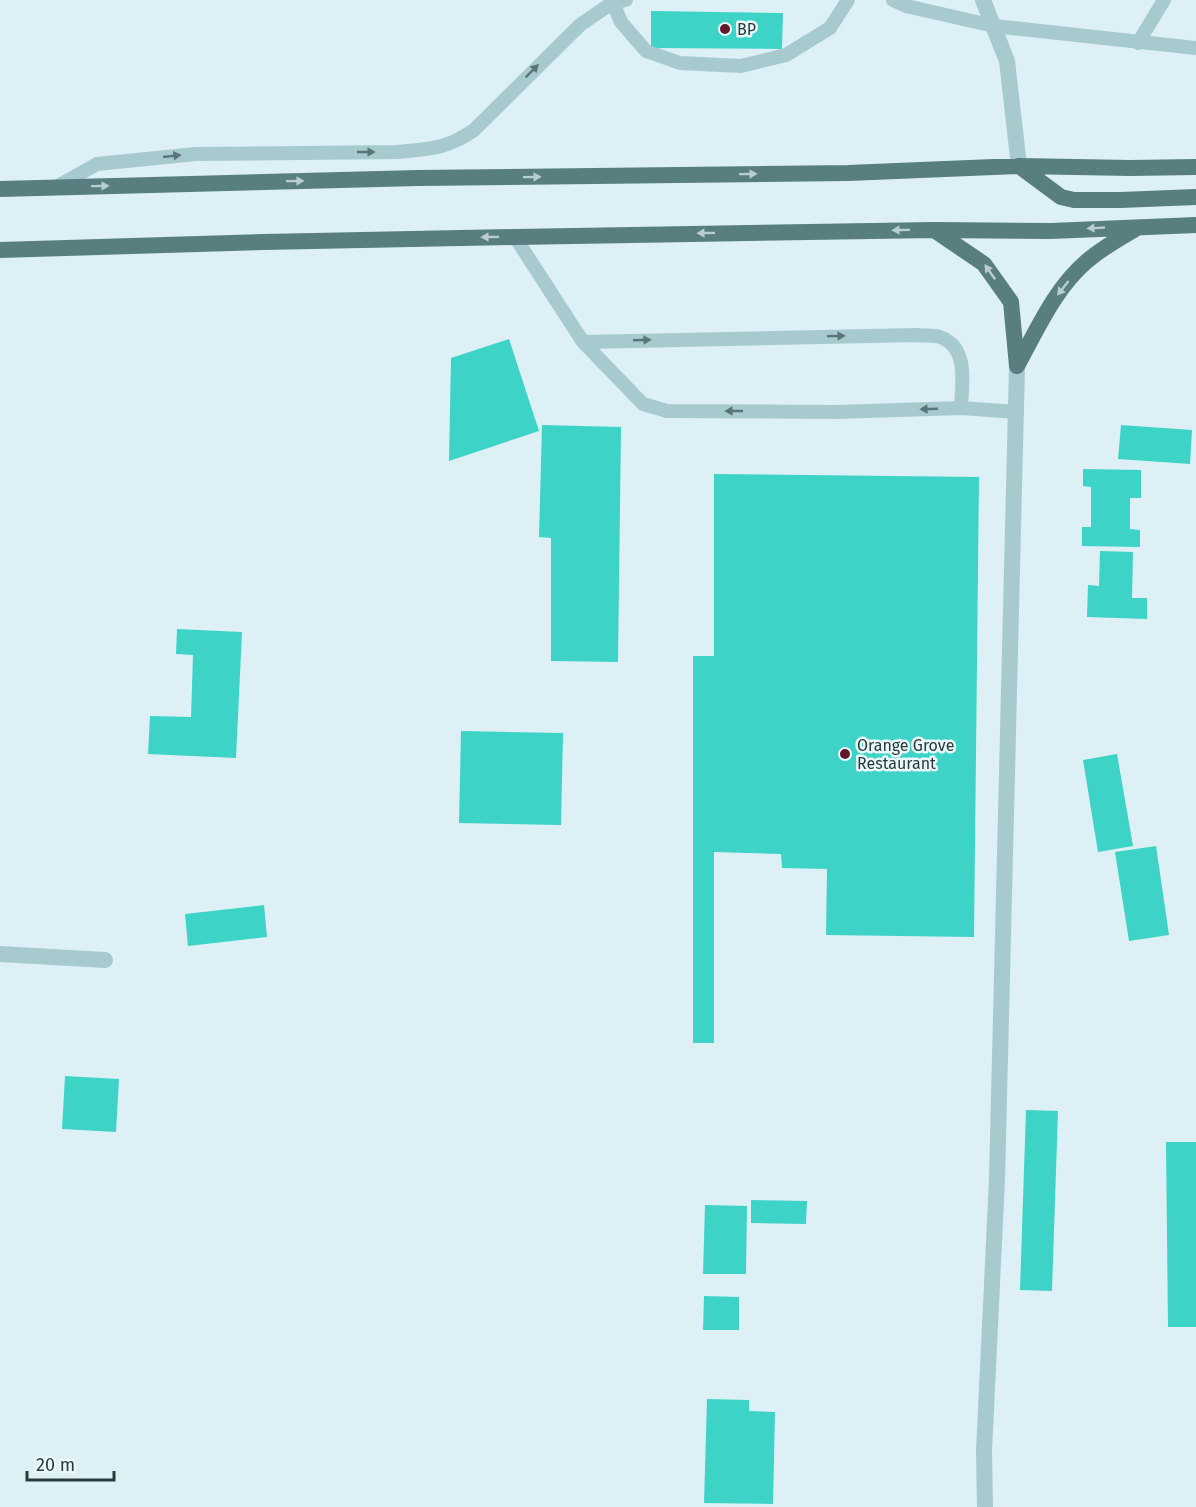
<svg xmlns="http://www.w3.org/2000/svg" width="1196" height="1507" viewBox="0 0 1196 1507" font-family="'Fira Sans',sans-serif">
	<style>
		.building { fill: #3dd3c7 }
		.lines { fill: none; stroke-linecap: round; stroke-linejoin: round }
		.service { stroke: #a7cacf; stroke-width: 14 }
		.minor { stroke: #a7cacf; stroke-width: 16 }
		.primary { stroke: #587e7f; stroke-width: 16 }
		.oneway { fill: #5b7476 }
		.oneway2 { fill: #b7cdd0 }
		.poi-dot { fill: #62182c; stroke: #eaf8fc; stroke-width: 2 }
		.labels { text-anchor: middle; stroke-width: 5; stroke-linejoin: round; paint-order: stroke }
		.poi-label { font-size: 16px; fill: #283b3b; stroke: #eaf8fc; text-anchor: start }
	</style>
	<rect width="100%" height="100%" fill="#ddf0f5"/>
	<!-- building -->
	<path class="building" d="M651 11 783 13 782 49 651 48Z
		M509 339 539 431 449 461 451 358Z
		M542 425 621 427 618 662 551 661V538L539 537Z
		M1121 425 1192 430 1190 464 1118 459Z
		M1083 469 1141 470V498H1130V529L1140 530V547L1082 546V527H1091V487L1083 486Z
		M714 474 979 477 974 937 826 935 827 869 782 868 781 854 714 852V1043H693V656H714Z
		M1100 551 1133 552 1132 598H1147V619L1087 617 1088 585 1099 586Z
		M177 629 242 632 236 758 148 754 150 716 191 717 193 655 176 654Z
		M461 731 563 733 561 825 459 823Z
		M1117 754 1133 846 1098 852 1083 760Z
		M1156 846 1169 935 1129 941 1115 852Z
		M264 905 267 937 188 946 185 914Z
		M65 1076 119 1079 116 1132 62 1129Z
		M1026 1110 1058 1111 1052 1291 1020 1290Z
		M1166 1142H1196V1327H1168Z
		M751 1200 807 1201 806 1224 751 1223Z
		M705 1205 747 1206 746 1274H703Z
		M704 1296 739 1297V1330H703Z
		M707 1399 749 1400V1411L775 1412 773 1504 704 1503Z"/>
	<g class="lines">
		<!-- service -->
		<path class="service" d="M612 0 621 22 646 51 680 63 741 66 786 55 830 28 848 0
			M893 0 906 6 994 26 1196 48
			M1138 43 1164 0
			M56 187 97 164 196 154 397 152C429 149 447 149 474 130L580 25 612 3 626 0
			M515 237 583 342 643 404 667 411 836 412 961 408C962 384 969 347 940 337 934 335 924 336 917 335L583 342
			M961 408 1017 412"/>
		<!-- minor -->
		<path class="minor" d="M983 0 1007 61 1019 166
			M0 954 105 960
			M985 1507 984 1451 997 1179 1017 366"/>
		<!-- primary -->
		<path class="primary" d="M1019 166 1061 197 1074 200H1120L1196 197
			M0 189 418 178 848 173 1019 166 1130 168 1196 167
			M934 230 984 264 1011 302 1017 366
			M0 250 264 242 515 237 934 230 1051 231 1196 225
			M1017 366C1037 330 1055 288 1087 261 1102 248 1120 238 1137 228"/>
	</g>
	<!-- one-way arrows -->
	<defs><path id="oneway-solid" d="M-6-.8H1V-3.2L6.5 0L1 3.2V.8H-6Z" transform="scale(1.5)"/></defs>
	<g class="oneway">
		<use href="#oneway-solid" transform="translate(532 71) rotate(-45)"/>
		<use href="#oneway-solid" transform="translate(366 152)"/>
		<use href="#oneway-solid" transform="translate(172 156) rotate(-6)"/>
		<use href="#oneway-solid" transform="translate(836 336) rotate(-1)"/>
		<use href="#oneway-solid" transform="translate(642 340) rotate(-2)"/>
		<use href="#oneway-solid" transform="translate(929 409) rotate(178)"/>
		<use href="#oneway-solid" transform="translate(734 411) rotate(-180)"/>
	</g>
	<g class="oneway2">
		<use href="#oneway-solid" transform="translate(748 174) rotate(-1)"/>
		<use href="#oneway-solid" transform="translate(532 177) rotate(-1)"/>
		<use href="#oneway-solid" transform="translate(295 181) rotate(-1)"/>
		<use href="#oneway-solid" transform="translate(100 186) rotate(-1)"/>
		<use href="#oneway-solid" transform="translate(1096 228) rotate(177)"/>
		<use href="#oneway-solid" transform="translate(901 230) rotate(179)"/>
		<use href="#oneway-solid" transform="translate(706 233) rotate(179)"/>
		<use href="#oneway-solid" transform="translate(490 237) rotate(179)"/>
		<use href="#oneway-solid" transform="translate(990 272) rotate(-125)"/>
		<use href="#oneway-solid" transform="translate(1063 288) rotate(128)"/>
	</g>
	<!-- markers -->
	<g class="poi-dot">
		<circle cx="725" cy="29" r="6"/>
		<circle cx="845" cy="754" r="6"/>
	</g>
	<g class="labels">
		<!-- poi labels -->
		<g class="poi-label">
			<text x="737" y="35">BP</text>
			<text x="857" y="751">Orange Grove<tspan x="857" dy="18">Restaurant</tspan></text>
		</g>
	</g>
	<!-- scale -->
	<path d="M27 1471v9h87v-9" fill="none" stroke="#283b3b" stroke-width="3"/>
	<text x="36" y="1471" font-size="18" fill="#283b3b" stroke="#eaf8fc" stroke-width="4.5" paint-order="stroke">20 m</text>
</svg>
